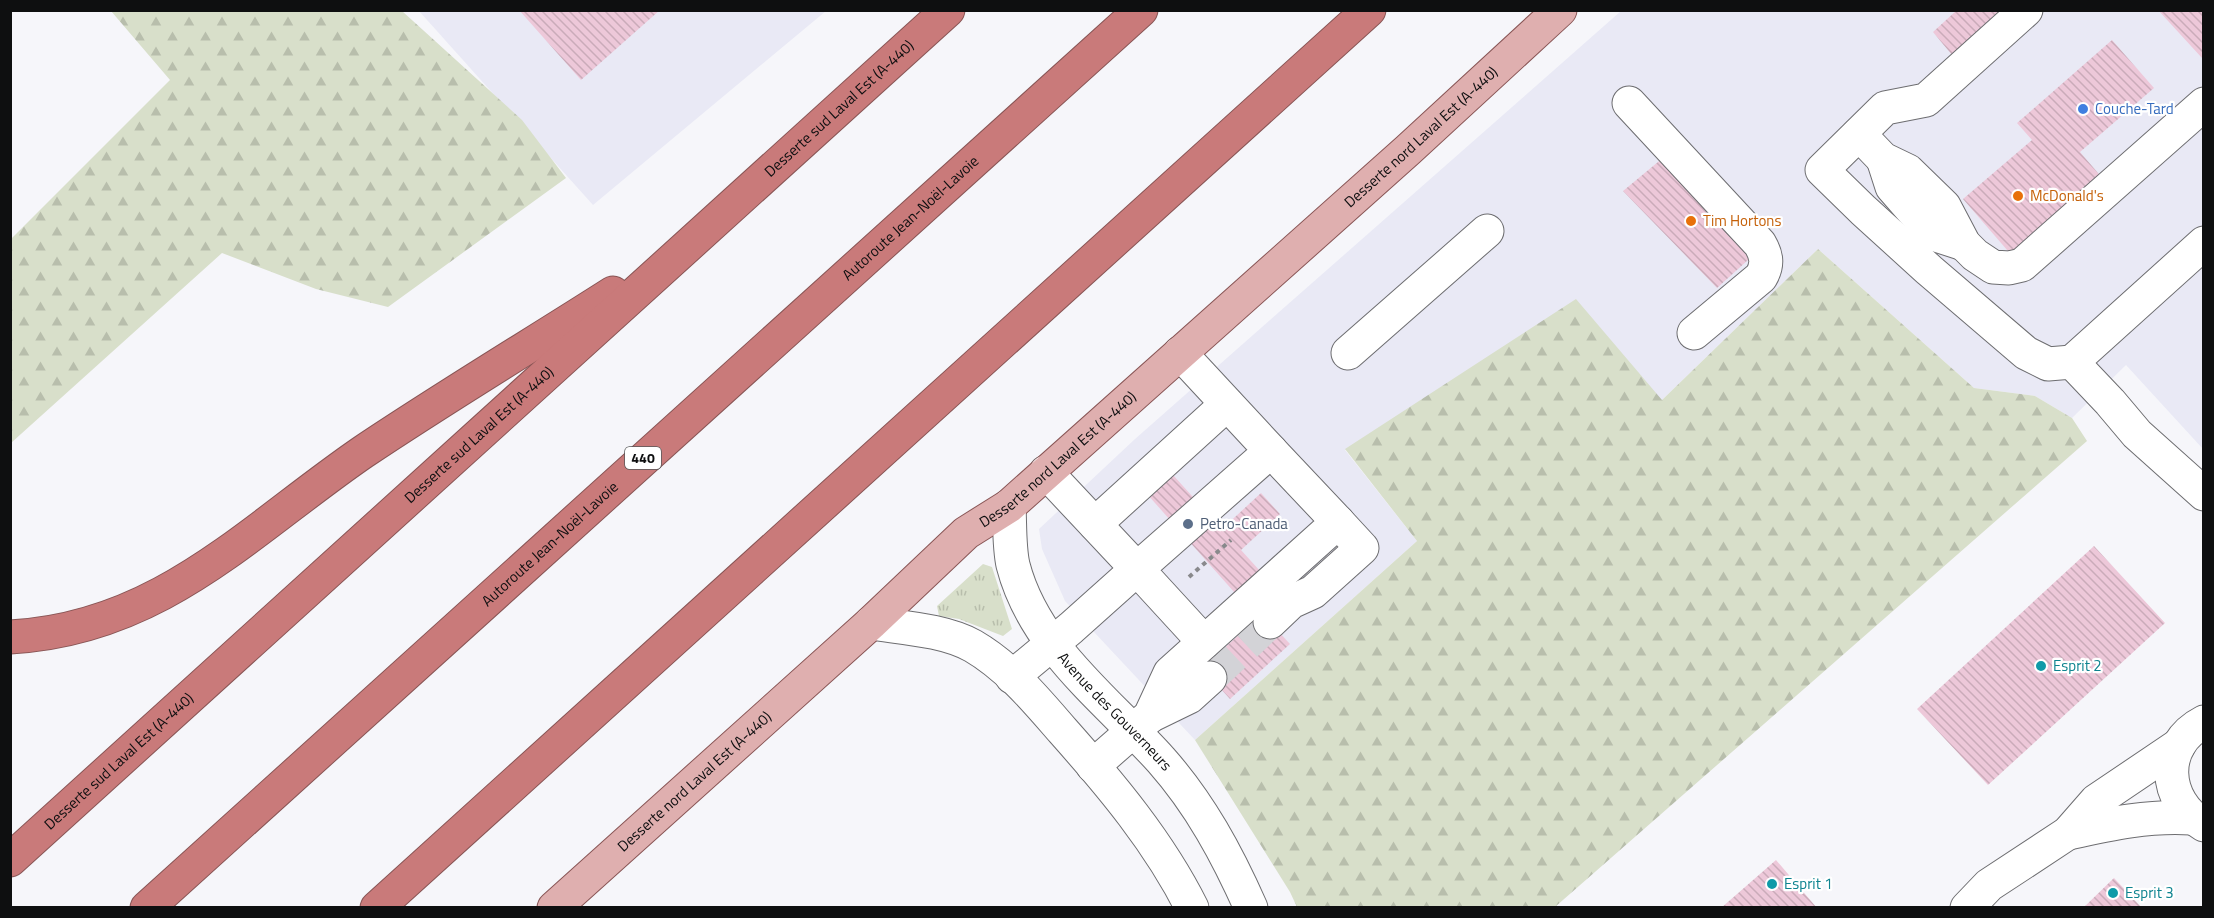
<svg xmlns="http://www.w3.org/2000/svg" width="2214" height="918" viewBox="0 0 2214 918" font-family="'Titillium Web',sans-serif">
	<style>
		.built { fill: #e9e9f5 }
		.grass { fill: url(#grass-tufts) }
		.forest { fill: url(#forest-firs) }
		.building { fill: url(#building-back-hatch) }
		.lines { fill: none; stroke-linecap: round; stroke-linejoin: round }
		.minor-tunnel { stroke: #d3d3d7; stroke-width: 33; stroke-dasharray: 33 16; stroke-linecap: butt }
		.minor-casing { stroke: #6d6d70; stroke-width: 35 }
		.major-casing { stroke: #855; stroke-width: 35 }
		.highway-casing { stroke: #855; stroke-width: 35 }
		.path { stroke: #89898c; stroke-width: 4; stroke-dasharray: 4.5 4.5; stroke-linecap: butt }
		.minor { stroke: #fff; stroke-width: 33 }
		.major { stroke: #dfafaf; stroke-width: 33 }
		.highway { stroke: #c97a7a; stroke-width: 33 }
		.shop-dot { fill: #3f7fe0; stroke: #fff; stroke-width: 2 }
		.food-dot { fill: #e8710a; stroke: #fff; stroke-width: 2 }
		.service-dot { fill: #5c6f8a; stroke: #fff; stroke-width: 2 }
		.culture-dot { fill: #0f9aa8; stroke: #fff; stroke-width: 2 }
		.labels { text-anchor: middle; stroke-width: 4.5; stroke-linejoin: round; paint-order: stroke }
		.shield { fill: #fff; stroke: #565758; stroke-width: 1.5 }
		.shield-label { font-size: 14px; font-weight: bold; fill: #0e0f10 }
		.street-label { font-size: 15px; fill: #0e0f10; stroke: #fff }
		.shop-label { font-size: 15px; fill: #366cbe; stroke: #fff; text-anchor: start }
		.food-label { font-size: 15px; fill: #c56008; stroke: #fff; text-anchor: start }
		.service-label { font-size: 15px; fill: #4e5e75; stroke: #fff; text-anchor: start }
		.culture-label { font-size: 15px; fill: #0d838f; stroke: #fff; text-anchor: start }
	</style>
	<defs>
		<pattern id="grass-tufts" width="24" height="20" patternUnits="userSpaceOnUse" patternTransform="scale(1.5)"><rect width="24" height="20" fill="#d8dfca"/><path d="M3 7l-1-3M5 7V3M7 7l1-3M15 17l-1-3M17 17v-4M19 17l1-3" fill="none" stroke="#b8beac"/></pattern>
		<pattern id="forest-firs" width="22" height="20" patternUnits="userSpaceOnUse" patternTransform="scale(1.5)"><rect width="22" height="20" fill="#d8dfca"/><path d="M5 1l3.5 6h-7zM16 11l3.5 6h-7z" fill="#b8beac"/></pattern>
		<pattern id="building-back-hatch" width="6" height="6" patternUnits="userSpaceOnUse" patternTransform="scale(1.5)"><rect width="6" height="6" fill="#edc8d9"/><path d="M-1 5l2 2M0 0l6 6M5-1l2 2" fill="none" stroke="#caabb9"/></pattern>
	</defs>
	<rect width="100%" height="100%" fill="#f6f6fa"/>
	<!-- built -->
	<path class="built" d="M419 11H826L593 205Z
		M1621 11H2203V449L2126 365 2072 418 2035 396 1974 388 1818 249 1662 400 1345 450 1417 541 1195 740 1065 601 1042 549 1039 529 1135 439Z"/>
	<!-- grass -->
	<path class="grass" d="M983 564 992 567 1012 629 1003 636 959 619 939 616 937 606Z"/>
	<!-- forest -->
	<path class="forest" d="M111 11H402L522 120 566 178 388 307 316 289 222 253 11 443V239L170 80Z
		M1818 249 1974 388 2035 396 2072 418 2087 441 1555 907H1297L1290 892 1195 740 1417 541 1345 449 1576 299 1662 400Z"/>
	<!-- building -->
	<path class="building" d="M519 10H660L581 80Z
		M1957 10H2000L1952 55 1933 32Z
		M2158 10H2204V57L2202 58Z
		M2112 40 2154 88 2080 152 2104 180 2014 258 1963 199 2032 140 2017 123Z
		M1670 152 1758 251 1717 288 1623 191Z
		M1173 475 1222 529 1261 493 1280 514 1241 550 1260 571 1235 593 1147 494Z
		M2094 546 2165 623 1988 785 1917 709Z
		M1262 614 1290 644 1230 699 1202 668Z
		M1776 860 1817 908H1721Z
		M2114 878 2142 908H2083Z"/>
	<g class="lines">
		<!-- minor-tunnel -->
		<path class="minor-tunnel" d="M1210 678 1270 622"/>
		<!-- minor casing -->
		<g class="minor-casing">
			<g id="minor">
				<path d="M2026 10 1926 100 1885 108 1822 170 1863 210 1929 270 2026 353 2048 364 2072 362"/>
				<path d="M1629 103 1760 244C1767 256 1768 265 1761 277L1694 333"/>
				<path d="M1859 134 1883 159 1908 171 1944 206 1964 244 1975 255 1993 267 2009 268 2022 265 2204 104"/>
				<path d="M1883 159 1892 187 1933 234 1964 244"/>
				<path d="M2204 243 2072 362 2110 402 2137 434 2204 494"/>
				<path d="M1180 353 1271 451 1137 569 1204 642"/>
				<path d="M1348 353 1487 231"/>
				<path id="s1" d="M1009 506C1010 525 1009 547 1013 565 1034 647 1107 700 1161 760 1200 804 1227 854 1251 908"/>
				<path d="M1095 524 1227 404"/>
				<path d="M1270 622 1291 602 1313 592 1362 548 1338 522"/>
				<path d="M871 623C904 628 944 630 973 646 1009 667 1036 700 1063 731 1111 785 1159 842 1192 908"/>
				<path d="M1012 677 1071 628 1137 569 1046 472"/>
				<path d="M1150 716 1189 697 1210 678"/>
				<path d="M2204 722C2159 745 2163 801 2204 825"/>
				<path d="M1093 766 1150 716 1170 673 1338 522 1271 451"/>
				<path d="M2068 833C2109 824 2149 815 2192 818"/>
				<path d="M1967 908 1989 885 2068 833 2096 801 2179 745"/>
			</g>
		</g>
		<!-- major casing -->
		<g class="major-casing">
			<g id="major">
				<path id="s2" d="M554 908 871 623 966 533 1009 506 1408 150 1560 10"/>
			</g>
		</g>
		<!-- highway casing -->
		<g class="highway-casing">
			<g id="highway">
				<path d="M10 637C160 629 248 531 363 452 445 397 530 346 613 293"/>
				<path id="s3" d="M10 860 948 10"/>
				<path id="s4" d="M147 908 1141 10"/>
				<path d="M377 908 1369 10"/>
			</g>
		</g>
		<!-- path -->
		<path class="path" d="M1189 577 1231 540"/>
		<!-- minor -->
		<use href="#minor" class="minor"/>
		<!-- major -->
		<use href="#major" class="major"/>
		<!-- highway -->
		<use href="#highway" class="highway"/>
	</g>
	<!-- markers -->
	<circle class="shop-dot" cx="2083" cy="109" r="6"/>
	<g class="food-dot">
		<circle cx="2018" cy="196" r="6"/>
		<circle cx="1691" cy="221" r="6"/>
	</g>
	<circle class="service-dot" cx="1188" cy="524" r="6"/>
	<g class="culture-dot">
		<circle cx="2041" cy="666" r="6"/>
		<circle cx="1772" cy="884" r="6"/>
		<circle cx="2113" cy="893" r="6"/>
	</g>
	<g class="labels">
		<!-- shield labels -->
		<rect class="shield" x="625" y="447" width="36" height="22" rx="4.5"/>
		<g class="shield-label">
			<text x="643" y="463">440</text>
		</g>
		<!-- street labels -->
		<g class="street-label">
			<text dy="5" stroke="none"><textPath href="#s3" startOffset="1119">Desserte sud Laval Est (A-440)</textPath></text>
			<text dy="5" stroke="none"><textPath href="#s2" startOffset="1161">Desserte nord Laval Est (A-440)</textPath></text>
			<text dy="5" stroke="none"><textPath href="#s4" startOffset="1029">Autoroute Jean-Noël-Lavoie</textPath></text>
			<text dy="5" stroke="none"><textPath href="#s3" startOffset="633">Desserte sud Laval Est (A-440)</textPath></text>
			<text dy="5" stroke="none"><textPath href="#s2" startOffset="675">Desserte nord Laval Est (A-440)</textPath></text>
			<text dy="5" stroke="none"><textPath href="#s4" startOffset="543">Autoroute Jean-Noël-Lavoie</textPath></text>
			<text dy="5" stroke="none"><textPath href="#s1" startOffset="240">Avenue des Gouverneurs</textPath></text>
			<text dy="5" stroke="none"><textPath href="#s3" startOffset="147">Desserte sud Laval Est (A-440)</textPath></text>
			<text dy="5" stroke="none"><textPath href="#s2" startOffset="189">Desserte nord Laval Est (A-440)</textPath></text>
		</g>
		<!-- shop labels -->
		<g class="shop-label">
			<text x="2095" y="114">Couche-Tard</text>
		</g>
		<!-- food labels -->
		<g class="food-label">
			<text x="2030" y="201">McDonald's</text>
			<text x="1703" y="226">Tim Hortons</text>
		</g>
		<!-- service labels -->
		<g class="service-label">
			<text x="1200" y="529">Petro-Canada</text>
		</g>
		<!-- culture labels -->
		<g class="culture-label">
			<text x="2053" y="671">Esprit 2</text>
			<text x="1784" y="889">Esprit 1</text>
			<text x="2125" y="898">Esprit 3</text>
		</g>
	</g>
	<!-- border -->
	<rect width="2214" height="918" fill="none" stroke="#0e0f10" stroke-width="24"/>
</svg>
